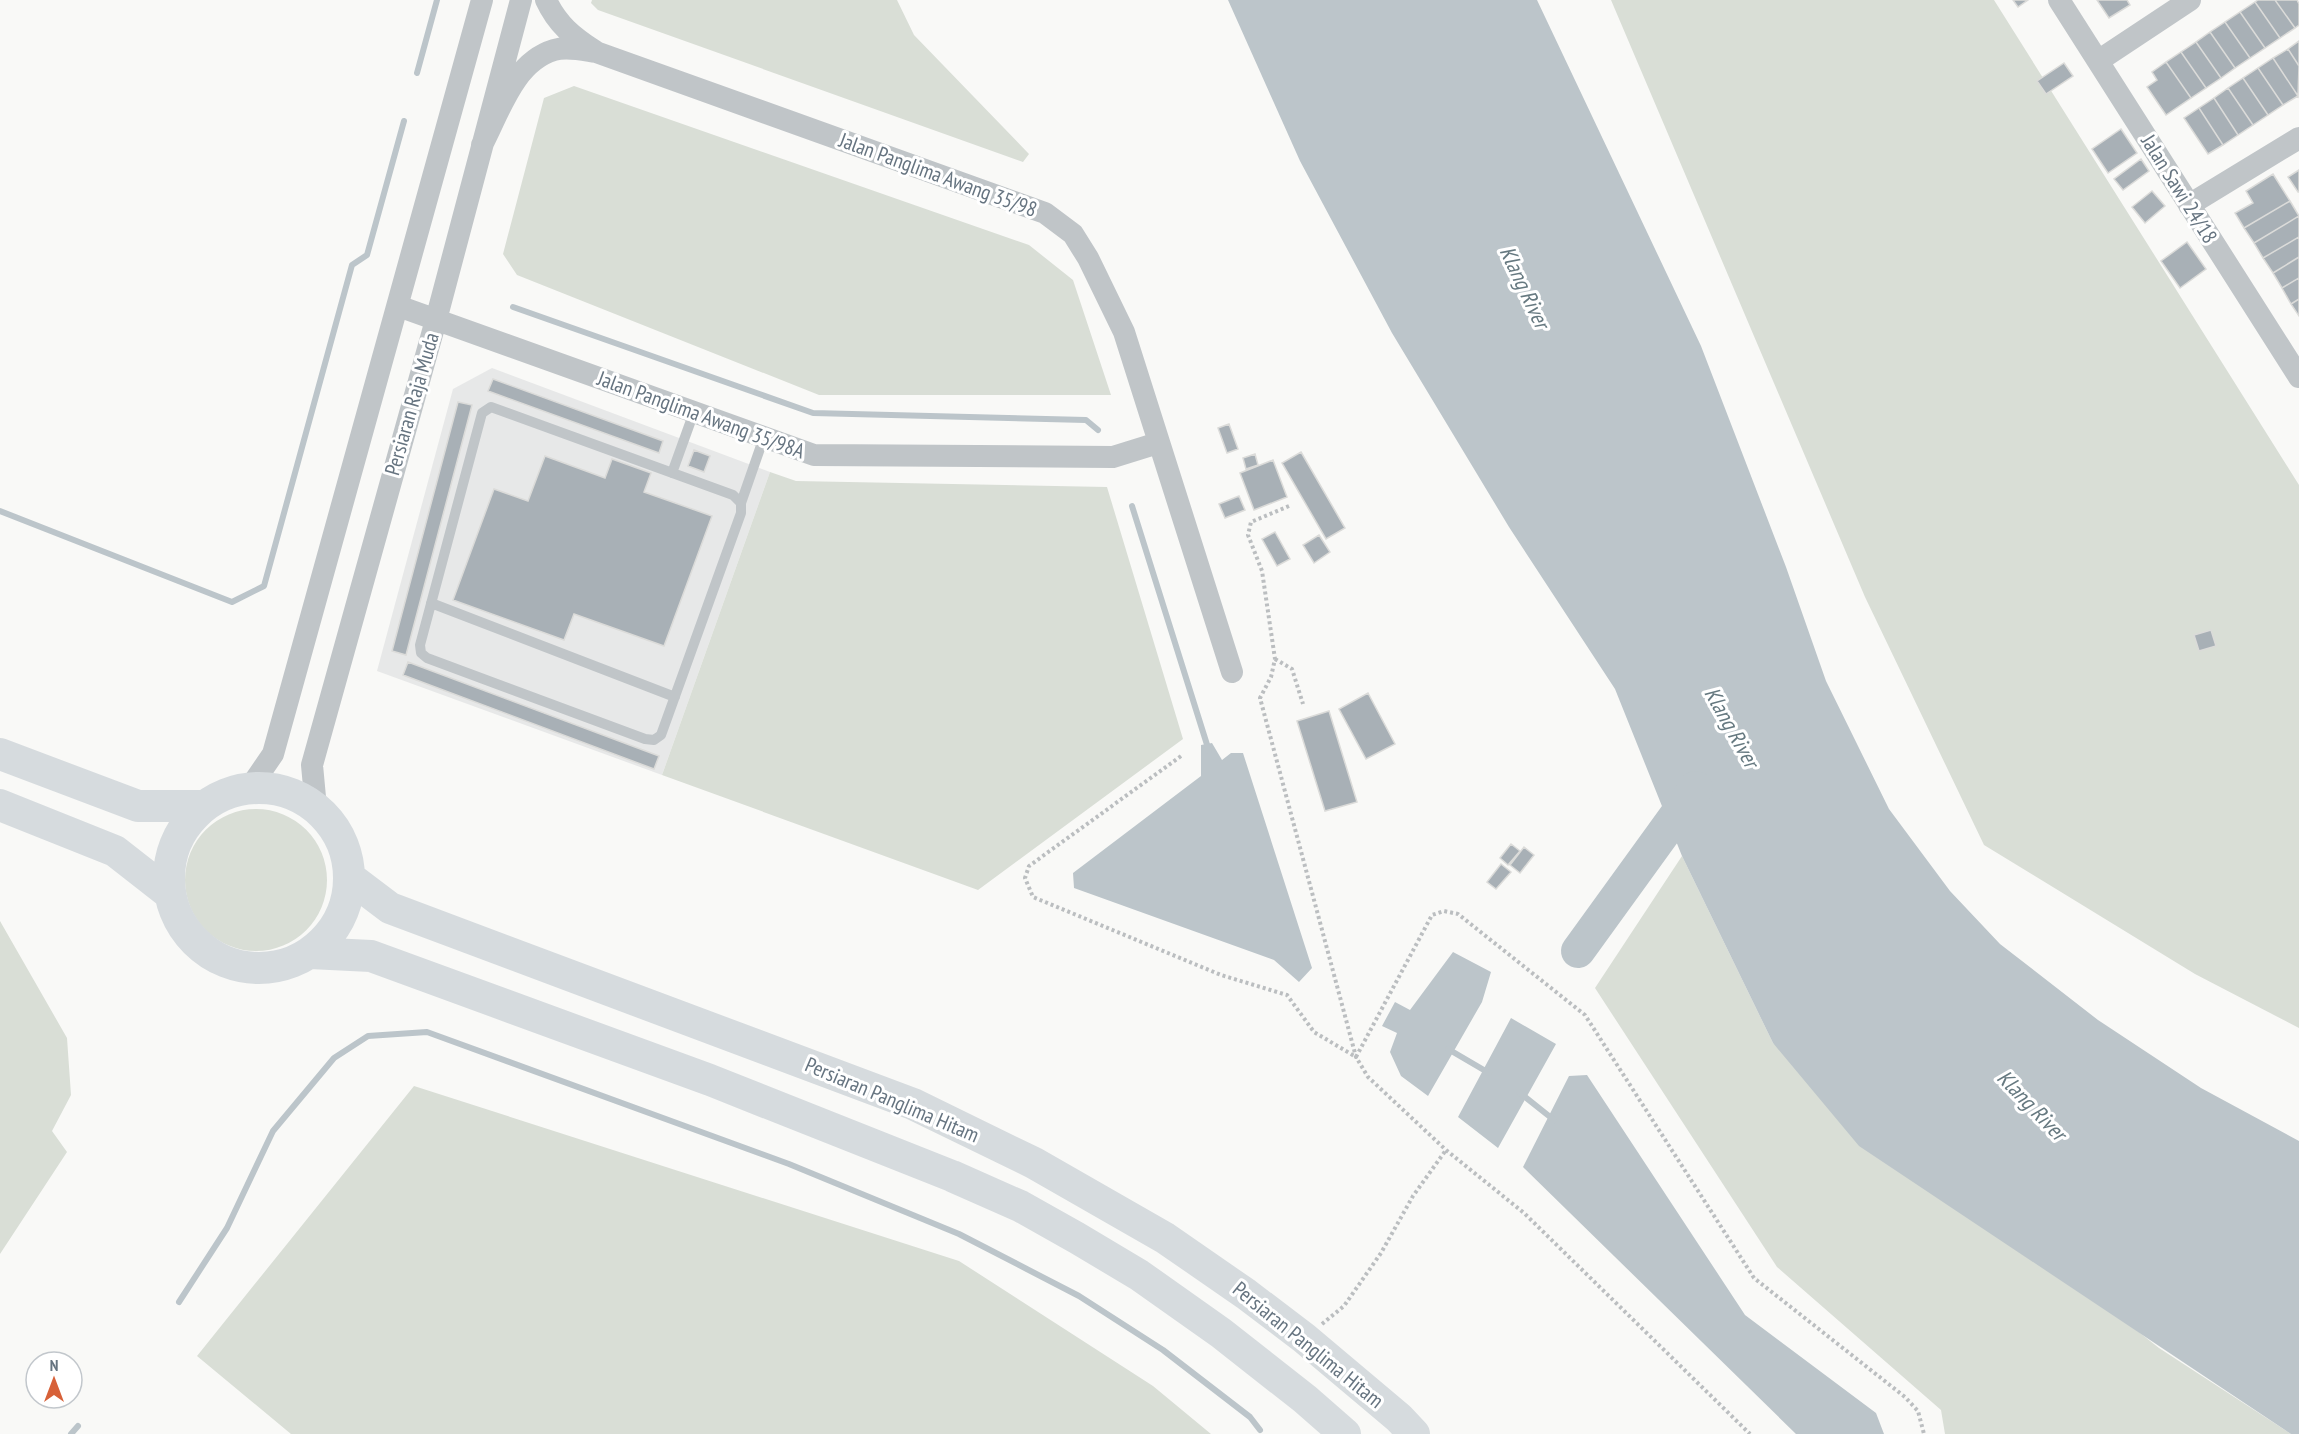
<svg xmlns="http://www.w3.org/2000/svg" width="2299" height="1434" viewBox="0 0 2299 1434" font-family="'PT Sans Narrow',sans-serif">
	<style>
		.built { fill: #e7e8e8 }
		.green { fill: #d9ded6 }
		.water { fill: #bcc5ca }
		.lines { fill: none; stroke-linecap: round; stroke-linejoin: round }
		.stream { stroke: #bcc5ca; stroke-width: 6 }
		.river { stroke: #bcc5ca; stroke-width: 34 }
		.building { fill: #a8b0b6; stroke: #dbdbd9; stroke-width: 1.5 }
		.path { stroke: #bbbec0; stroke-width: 4; stroke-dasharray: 3 3; stroke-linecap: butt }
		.lane { stroke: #c0c5c8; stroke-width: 10 }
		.street { stroke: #c0c5c8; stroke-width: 22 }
		.secondary { stroke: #d6dbde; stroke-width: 32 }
		.labels { text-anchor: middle; stroke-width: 6; stroke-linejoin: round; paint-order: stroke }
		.street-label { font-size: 21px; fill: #667480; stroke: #fff }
		.water-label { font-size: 22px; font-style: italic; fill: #667980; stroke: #fff }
	</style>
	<rect width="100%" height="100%" fill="#f9f9f7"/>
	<!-- built -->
	<path class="built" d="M492 368 770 472 662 775 377 671 453 389Z"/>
	<!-- green -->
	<path class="green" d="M592 0H897L914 35 1029 154 1023 162 598 10 591 3Z
		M1611 0H1994L2299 485V1028L2195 974 1984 845 1865 597Z
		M574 86 1029 245 1073 280 1111 395H819L517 275 503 254 544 98Z
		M770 472 796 481 1107 487 1183 739 978 890 662 775Z
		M185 880a71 71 0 1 1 142 0a71 71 0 1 1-142 0Z
		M1682 856 1773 1043 2159 1348 2291 1434H1945L1941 1410 1777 1267 1595 988Z
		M0 921 67 1038 71 1095 52 1131 67 1152 0 1254Z
		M414 1086 959 1261 1153 1386 1211 1434H291L197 1356Z"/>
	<!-- water -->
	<path class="water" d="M1228 0H1537L1701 346 1786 567 1826 681 1889 809 1950 891 2000 944 2098 1020 2201 1088 2299 1141V1434H2291L1859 1146 1773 1043 1682 856 1615 689 1509 527 1392 333 1300 161Z
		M1212 743 1222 760 1231 753H1243L1312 968 1299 982 1274 960 1074 888 1073 873 1201 776V745Z
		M1453 952 1491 972 1482 1002 1428 1096 1401 1076 1390 1052 1397 1033 1382 1026 1395 1002 1410 1010Z
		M1511 1018 1556 1044 1498 1148 1458 1117Z
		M1587 1075 1745 1315 1876 1413 1884 1434H1796L1523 1167 1569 1076Z"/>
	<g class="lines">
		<!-- stream -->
		<path class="stream" d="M417 73 437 0
			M513 307 813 413 1086 420 1098 430
			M1132 506 1209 751
			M0 511 232 602 264 586 352 265 367 255 404 121
			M1448 1049 1489 1073
			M1520 1093 1554 1120
			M179 1302 227 1228 273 1131 334 1058 368 1036 427 1032 789 1164 959 1234 1079 1296 1163 1350 1250 1417 1260 1430
			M71 1434 78 1426"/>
		<!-- river -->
		<path class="river" d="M1578 951 1696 788"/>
	</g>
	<!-- building -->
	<path class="building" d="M2013 0H2028L2018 7Z
		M2097 0H2127L2130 5 2109 18Z
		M2258 0H2275L2295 28 2280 38 2255 2Z
		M2275 0H2297L2299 4V25L2295 28Z
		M2255 2 2280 38 2265 48 2240 12Z
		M2240 12 2265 48 2250 58 2225 22Z
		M2225 22 2250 58 2235 68 2210 32Z
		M2210 32 2235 68 2221 78 2196 42Z
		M2299 41V66L2288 49Z
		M2196 42 2221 78 2206 88 2181 52Z
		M2288 49 2299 66 2298 96 2273 58Z
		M2181 52 2206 88 2191 98 2166 62Z
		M2273 58 2298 96 2283 105 2258 68Z
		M2166 62 2191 98 2166 115 2147 87 2157 80 2152 72Z
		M2064 63 2073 76 2046 94 2037 81Z
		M2258 68 2283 105 2268 115 2243 78Z
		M2243 78 2268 115 2253 125 2228 88Z
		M2228 88 2253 125 2238 135 2214 98Z
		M2214 98 2238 135 2223 145 2199 108Z
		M2199 108 2223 145 2208 154 2184 118Z
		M2121 129 2137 153 2108 173 2092 149Z
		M2141 159 2149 171 2123 190 2114 179Z
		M2299 170V192H2298L2288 177Z
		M2273 174 2290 201 2244 228 2235 213 2253 203 2246 191Z
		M2152 191 2165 206 2145 223 2132 207Z
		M2290 201 2299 216 2254 243 2244 228Z
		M2299 216V237L2263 258 2254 243Z
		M2299 237V257L2273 273 2263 258Z
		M2187 242 2206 269 2180 288 2161 261Z
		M2299 257V278L2282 288 2273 273Z
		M2299 278V299L2291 304 2282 288Z
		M2299 299V316L2291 304Z
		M493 379 663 441 659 453 488 391Z
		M458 402 472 405 406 655 392 651Z
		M1229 424 1238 449 1227 453 1218 428Z
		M694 450 710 456 704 472 688 466Z
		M1301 452 1345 528 1326 539 1282 463Z
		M1255 454 1258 465 1246 469 1243 458Z
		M545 456 605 478 612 459 651 473 644 492 712 516 664 646 574 614 564 640 453 600 494 489 528 501Z
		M1273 460 1287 497 1254 510 1240 473Z
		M1239 496 1245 510 1225 518 1219 504Z
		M1275 532 1290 559 1277 566 1262 539Z
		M1319 535 1330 552 1314 563 1303 545Z
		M2211 630 2216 646 2199 651 2194 635Z
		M408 662 659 756 654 769 403 675Z
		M1368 693 1395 744 1366 759 1339 709Z
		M1329 711 1357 802 1325 811 1297 721Z
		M1511 844 1520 851 1508 865 1500 858Z
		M1524 847 1534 855 1520 873 1510 865Z
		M1501 864 1511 872 1496 889 1487 882Z"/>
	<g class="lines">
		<!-- path -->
		<path class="path" d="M1289 506 1251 522 1248 535 1262 571 1275 659 1271 677 1260 698 1356 1057 1368 1077 1446 1150 1524 1213 1750 1434
			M1275 659 1292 669 1303 704
			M1181 756 1029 866 1025 878 1033 897 1221 975 1287 995 1314 1032 1356 1057 1432 915 1444 911 1458 914 1585 1015 1754 1278 1905 1397 1918 1411 1924 1434
			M1322 1324 1344 1306 1381 1253 1413 1196 1446 1150"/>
		<!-- lane -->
		<path class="lane" d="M491 407 733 495 741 503V513L661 735 654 740 645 739 427 658 421 653 420 645 482 413Z
			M672 473 694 412
			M741 503 764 437
			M431 603 675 697"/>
		<!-- street -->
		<path class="street" d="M546 0C557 24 573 37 595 51
			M2059 0 2299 377
			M2098 61 2190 0
			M482 145C500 111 514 62 554 50 567 46 583 50 596 52L1045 213 1073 234 1088 258 1124 332 1232 672
			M2189 205 2299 138
			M398 306 814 455 1113 457 1158 443
			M249 789 273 754 482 0
			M316 808 312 765 436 320 521 0"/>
		<!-- secondary -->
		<path class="secondary" d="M0 754 138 806H205
			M169 878a90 90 0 1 1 180 0a90 90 0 1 1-180 0Z
			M0 805 115 851 170 894
			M349 877 390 908 913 1104 1034 1163 1165 1238 1246 1294 1304 1338 1399 1418 1414 1434
			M310 953 371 956 710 1080 952 1176 1020 1206 1077 1238 1139 1275 1221 1333 1305 1399 1345 1434"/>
	</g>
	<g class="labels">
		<!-- street labels -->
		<g class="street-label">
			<text transform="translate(938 175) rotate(20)" y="7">Jalan Panglima Awang 35/98</text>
			<text transform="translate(2179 189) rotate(58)" y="7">Jalan Sawi 24/18</text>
			<text transform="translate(412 404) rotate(-74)" y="7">Persiaran Raja Muda</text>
			<text transform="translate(701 415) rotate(20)" y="7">Jalan Panglima Awang 35/98A</text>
			<text transform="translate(892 1100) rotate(23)" y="7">Persiaran Panglima Hitam</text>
			<text transform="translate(1308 1345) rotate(39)" y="7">Persiaran Panglima Hitam</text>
		</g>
		<!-- water labels -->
		<g class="water-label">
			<text transform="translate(1525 287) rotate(65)" y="8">Klang River</text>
			<text transform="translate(1732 727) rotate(61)" y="8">Klang River</text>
			<text transform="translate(2032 1105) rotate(46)" y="8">Klang River</text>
		</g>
	</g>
	<!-- north arrow -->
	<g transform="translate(54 1380)"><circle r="28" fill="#ffffff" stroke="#c2c7cc" stroke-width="1.5"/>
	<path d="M0-4.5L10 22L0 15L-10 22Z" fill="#d76139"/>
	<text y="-9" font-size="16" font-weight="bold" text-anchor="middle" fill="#667480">N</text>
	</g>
</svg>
